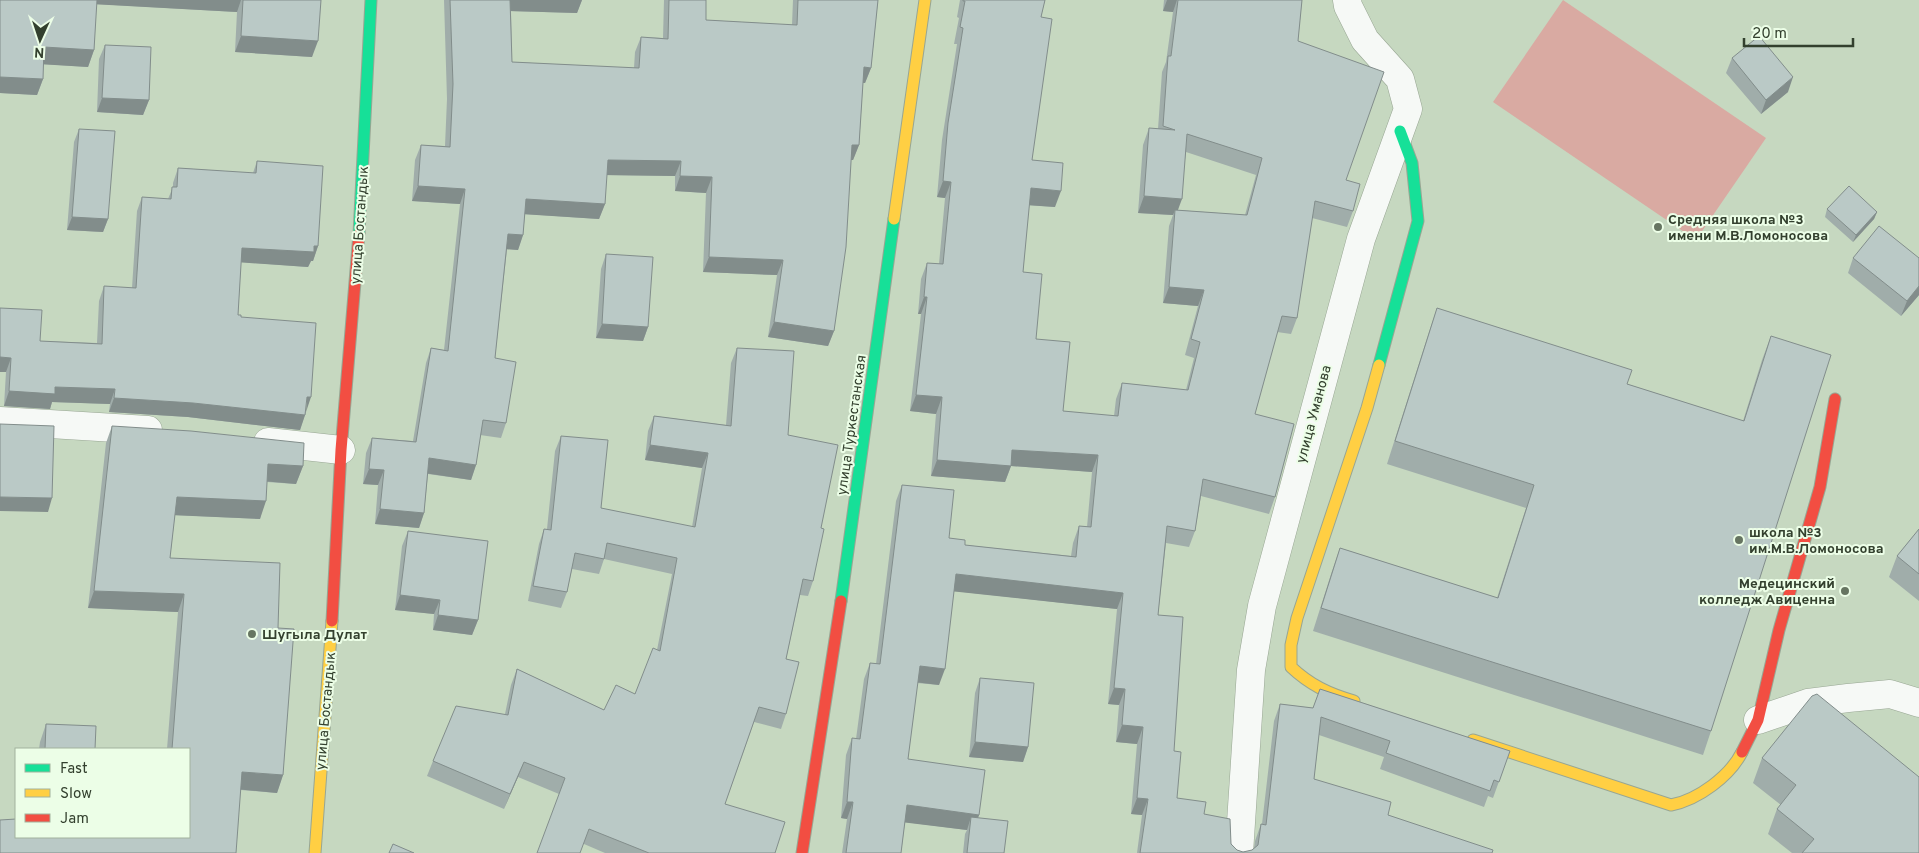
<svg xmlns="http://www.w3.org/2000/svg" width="1919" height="853" viewBox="0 0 1919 853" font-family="Overpass,sans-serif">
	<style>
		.grass { fill: #d9aaa2 }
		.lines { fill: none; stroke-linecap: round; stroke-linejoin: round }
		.street-casing { stroke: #98a693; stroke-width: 29 }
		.fast-casing { stroke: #98a693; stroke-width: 13 }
		.slow-casing { stroke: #98a693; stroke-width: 13 }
		.jam-casing { stroke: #98a693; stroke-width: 13 }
		.street { stroke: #f6f9f6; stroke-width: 28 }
		.fast { stroke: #16e098; stroke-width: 11 }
		.slow { stroke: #ffcf43; stroke-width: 11 }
		.jam { stroke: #f24e42; stroke-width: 11 }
		.wall { fill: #a0adaa; fill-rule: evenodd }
		.shaded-wall { fill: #828d8b }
		.building { fill: #bac9c6; stroke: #828d8b }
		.poi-dot { fill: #667561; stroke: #ecfee7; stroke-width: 2 }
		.labels { text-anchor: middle; stroke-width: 4; stroke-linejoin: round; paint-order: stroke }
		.poi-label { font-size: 14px; font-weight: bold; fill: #33402e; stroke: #ecfee7; text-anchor: start }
		.street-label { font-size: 14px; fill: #33402e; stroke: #ecfee7 }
	</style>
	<rect width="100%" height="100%" fill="#c6d8c0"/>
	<!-- grass -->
	<path class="grass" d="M1563 0 1766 138 1696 240 1493 102Z"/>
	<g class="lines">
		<!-- street casing -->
		<g class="street-casing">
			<path id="street" d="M0 421 148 430
				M268 442 341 450
				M1758 720 1808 703 1848 698 1890 694 1919 703
				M1239 853 1251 670 1262 606 1361 239 1408 109 1400 79 1365 40 1348 6 1347 0"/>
		</g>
		<!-- fast casing -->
		<g class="fast-casing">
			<path id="fast" d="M359 234 371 0
				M1379 365 1418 221 1412 163 1400 131
				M841 601 894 219"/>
		</g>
		<!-- slow casing -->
		<g class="slow-casing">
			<path id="slow" d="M894 219 925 0
				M1354 701C1329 694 1310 685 1291 667V645L1297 618 1367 408 1379 365
				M1473 740 1671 805C1698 800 1730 776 1742 752
				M315 853 332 621"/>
		</g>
		<!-- jam casing -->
		<g class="jam-casing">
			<path id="jam" d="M332 621 341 450 359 234
				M1742 752 1758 720 1779 630 1820 487 1835 399
				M802 853 841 601"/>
		</g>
		<!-- street -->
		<use href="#street" class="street"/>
		<!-- fast -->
		<use href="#fast" class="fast"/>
		<!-- slow -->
		<use href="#slow" class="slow"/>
		<!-- jam -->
		<use href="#jam" class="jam"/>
	</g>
	<!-- wall -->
	<path class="wall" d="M0 0H321L312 57 235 52 237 12 96 4 94 50 88 67 43 64V79L37 95 0 93Z
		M444 0H582L577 13 511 11 512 62 634 68 635 52 641 37 663 38 664 0H706V20L792 25 793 0H878L871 68 865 83H863L859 145 853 160H851L834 331 828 346 768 337 777 275 703 272 706 193 675 191V176L606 175 605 204 599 219 525 214 523 235 518 250 507 249 495 358 506 423 501 438 480 435 476 465 471 480 428 474 424 513 419 528 375 524 378 485 363 484 366 453 372 438 413 441 426 363 431 348 444 350 460 204 412 201 415 160 421 145 445 146 447 99Z
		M960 0H1045L1041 17 1032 160 1055 207 1029 205 1023 272 1036 339 1063 411 1114 416 1116 399 1122 383 1186 390 1194 358 1185 355 1198 306 1163 303 1169 226 1173 215 1138 213 1143 145 1149 128 1158 129 1162 72 1166 62 1173 12 1163 11 1164 0H1302L1298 41 1346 180 1353 211 1347 227 1312 218 1297 318 1291 334 1277 332 1255 414 1275 497 1269 514 1201 496 1195 531 1189 547 1166 543 1158 615 1174 751 1177 798 1204 814 1237 850 1243 852 1252 850 1254 848 1255 841 1261 824H1262L1274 721 1280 704 1313 708 1320 689 1510 751 1493 798 1488 796 1484 807 1380 769 1384 757 1319 735 1314 779 1388 815 1492 853H1137L1142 815 1131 814 1137 744 1116 742 1119 705 1108 704 1117 609 954 591 939 685 917 683 908 759 979 815 978 818 1004 853H963L965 834 967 830 905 822 901 853H842L847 819 841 818 846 755 852 738 856 739 864 679 870 663 876 664 896 501 902 485 949 538 965 545 1071 556 1073 543 1079 526 1087 527 1092 472 1011 466 1005 482 931 476 936 414 910 411 921 314H918L921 279 927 263 939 264 945 198 937 197 942 140 957 44H954L959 18 957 17ZM1186 152 1256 175 1245 215 1178 210Z
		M105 45 149 100 143 115 97 112 99 59Z
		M1732 58 1788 92 1761 114 1726 73Z
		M79 129 108 219 103 232 67 230 74 142Z
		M257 161 318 246 313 261H311L308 267 241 262 238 315 241 317 306 412 300 430 188 417 109 412 110 404 52 402 50 409 4 406 6 372H0V308L40 341 97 343 99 301 104 286 132 288 137 211 142 197 168 199 173 187V183L178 168 253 173Z
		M1827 209 1877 212 1874 219 1853 242 1825 217Z
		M606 254 648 327 643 341 596 338 601 269Z
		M1853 258 1919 295 1901 316 1848 273Z
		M1437 308 1627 384 1743 421 1762 360 1771 336 1711 731 1703 755 1313 631 1332 571 1340 548 1497 598 1526 508 1387 464 1429 332Z
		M737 348 788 435 821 528 813 581 808 596 800 595 786 659V714L781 729 754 722 725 804 775 853H605L584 844 559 794 518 777 504 809 427 776 433 761 505 714 511 685 517 669 604 710 635 694 657 650 672 574 604 559 599 574 572 569 567 592 561 608 528 601 539 544 544 529H547L555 451 561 436 601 508 692 527 702 468 645 460 648 431 654 416 726 425 731 363Z
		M112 426 303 466 296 484 267 482 260 519 175 515 170 558 278 628 283 775 277 793 241 790 189 837V749H167L178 612 88 608 106 443Z
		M1919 529V601L1889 577 1897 556Z
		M408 531 478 620 472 635 433 630 434 614 395 610 402 546Z
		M980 678 1028 747 1023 762 969 757 975 693Z
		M46 724 95 749H39L40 742Z
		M1762 758 1919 853H1792L1768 834 1777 809 1781 805 1753 783Z"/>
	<!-- shaded-wall -->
	<path class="shaded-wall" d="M93 0H241L237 12 91 4Z
		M509 0H582L577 13 505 11Z
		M1167 0H1177L1173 12 1163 11Z
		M241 36 318 41 312 57 235 52Z
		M44 47 94 50 88 67 38 64Z
		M864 67 871 68 865 83 858 82Z
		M0 77 43 79 37 95 0 93Z
		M1793 77 1788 92 1761 114 1766 100Z
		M102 98 149 100 143 115 97 112Z
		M852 145H859L853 160H847Z
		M608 160 681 161 675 176 602 175Z
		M680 176 712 177 706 193 675 191Z
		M943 181 951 182 945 198 937 197Z
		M418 186 465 189 460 204 412 201Z
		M1031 188 1061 191 1055 207 1025 205Z
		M1144 196 1182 199 1176 215 1175 210 1173 215 1138 213Z
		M526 199 605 204 599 219 521 214Z
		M1877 212 1874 219 1853 242 1856 235Z
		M72 217 108 219 103 232 67 230Z
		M508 234 523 235 518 250 503 249Z
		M318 246 313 261H311L308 267 236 262 242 248Z
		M709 257 783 260 777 275 703 272Z
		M1919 286V295L1901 316 1907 301Z
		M1169 287 1204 290 1198 306 1163 303Z
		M924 297H927L921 314H918Z
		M774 322 834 331 828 346 768 337Z
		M602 324 648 327 643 341 596 338Z
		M0 357 11 358 6 372H0Z
		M55 387 115 389 110 404 52 402 50 409 4 406 9 391Z
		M916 395 942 397 936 414 910 411Z
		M307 397H311L306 412Z
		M114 398 193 403 305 415 300 430 188 417 109 412Z
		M650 445 708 453 702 468 645 460Z
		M1012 450 1098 455 1092 472 1011 466 1005 482 931 476 937 460Z
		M429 458 476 465 471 480 424 473Z
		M268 464 303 466 296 484 262 481Z
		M369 469 384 470 378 485 363 484Z
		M0 497 52 498 48 512 0 511Z
		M177 497 266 501 260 519 170 515Z
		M380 509 424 513 419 528 375 524Z
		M956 574 1123 593 1117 609 950 591Z
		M94 591 184 594 178 612 88 608Z
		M400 595 440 600 434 614 395 610Z
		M438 615 478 620 472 635 433 630Z
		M920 666 945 669 939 685 914 682Z
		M1114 688 1125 689 1119 705 1108 704Z
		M1122 725 1143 727 1137 744 1116 742Z
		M975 742 1028 747 1023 762 969 757Z
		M524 762 518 777 504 809 510 794Z
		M242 772 283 775 277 793 235 789Z
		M1137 798 1148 799 1142 815 1131 814Z
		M847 802H853L847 819 841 818Z
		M907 805 979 815 973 831 971 817 967 830 901 822Z"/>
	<!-- building -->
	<path class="building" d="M0 0H97L94 50 44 47 43 79 0 77Z
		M243 0H321L318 41 241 36Z
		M450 0H510L512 62 639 68 641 37 668 39 669 0H706V20L797 25 798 0H878L871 68 864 67 859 145H852L846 247 834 331 774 322 783 260 709 257 712 177 680 176 681 161 608 160 605 204 526 199 523 235 508 234 495 358 516 362 506 423 483 420 476 465 429 458 424 513 380 509 384 470 369 469 372 438 416 442 431 348 448 351 465 189 418 186 421 145 450 147 453 84Z
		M963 0H1045L1041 17 1052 19 1032 160 1063 163 1061 191 1031 188 1023 272 1042 274 1036 339 1070 342 1063 411 1118 416 1122 383 1188 390 1200 342 1191 339 1204 290 1169 287 1175 210 1247 215 1262 158 1187 134 1182 199 1144 196 1149 128 1175 130 1163 126 1168 56H1171L1178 0H1302L1298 41 1384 72 1346 180 1360 184 1353 211 1315 201 1297 318 1282 316 1255 414 1294 424 1275 497 1203 479 1195 531 1167 526 1158 615 1183 617 1174 751 1181 752 1177 798 1206 802 1204 814 1230 819 1231 844 1237 850 1243 852 1252 850 1258 845 1261 824 1266 825 1280 704 1313 708 1320 689 1510 751 1499 782 1494 780 1490 791 1386 753 1390 741 1321 717 1314 779 1391 802 1388 815 1493 850 1492 853H1140L1148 799 1137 798 1143 727 1122 725 1125 689 1114 688 1123 593 956 574 945 669 920 666 908 759 985 770 979 815 907 805 901 853H846L853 802H847L852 738 860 739 870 663 880 664 902 485 954 490 949 538 965 540V545L1076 557 1079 526 1091 527 1098 455 1012 450 1011 466 937 460 942 397 916 395 927 297H924L927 263 943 264 951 182 943 181 948 123 963 28 960 27 965 1H963Z
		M1759 36 1793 77 1766 100 1732 58Z
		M105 45 151 47 149 100 102 98Z
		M79 129 115 131 108 219 72 217Z
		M257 161 323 166 318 246H314V252L242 248 238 315H241V317L316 323 311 397H307L305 415 193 403 114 398 115 389 55 387V394L9 391 11 358 0 357V308L42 310 40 341 102 344 104 286 136 288 142 197 171 199 172 187H177L178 168 256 173Z
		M1849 186 1877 212 1856 235 1827 209Z
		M1879 226 1919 258V286L1907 301 1853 258Z
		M606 254 653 257 648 327 602 324Z
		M1437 308 1632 370 1627 384 1744 421 1771 336 1831 355 1711 731 1321 608 1340 548 1498 598 1534 485 1395 441Z
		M737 348 794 351 788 435 838 445 821 528 824 529 813 581 803 579 786 659 799 662 786 714 759 707 725 804 785 822 775 853H649L589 829 580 853H537L565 778 524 762 510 794 433 761 456 706 508 715 517 669 604 710 616 685 635 694 653 648 660 651 677 558 607 543 604 559 575 553 567 592 533 586 544 529 551 530 561 436 608 440 601 508 695 527 708 453 650 445 654 416 731 426Z
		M0 424 54 426 52 498 0 497Z
		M112 426 191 431 304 443 303 466 268 464 266 501 177 497 170 558 280 563 278 628 294 629 283 775 242 772 236 853H0V820L16 819V837H189V749H172L184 594 94 591Z
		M1919 529V574L1897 556Z
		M408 531 488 541 478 620 438 615 440 600 400 595Z
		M980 678 1034 683 1028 747 975 742Z
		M1817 694 1919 777V853H1802L1814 839 1777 809 1796 785 1762 758 1812 696Z
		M46 724 96 726 95 749H45Z
		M971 817 1008 821 1004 853H967Z
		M393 844 414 853H389Z"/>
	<!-- markers -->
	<g class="poi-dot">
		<circle cx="1658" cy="227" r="5"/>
		<circle cx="1739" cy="540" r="5"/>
		<circle cx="1845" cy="591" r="5"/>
		<circle cx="252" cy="634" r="5"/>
	</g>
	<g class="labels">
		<!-- poi labels -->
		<g class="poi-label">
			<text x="1668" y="224">Средняя школа №3<tspan x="1668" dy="16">имени М.В.Ломоносова</tspan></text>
			<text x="1749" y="537">школа №3<tspan x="1749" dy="16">им.М.В.Ломоносова</tspan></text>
			<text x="1835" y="588" text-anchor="end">Медецинский<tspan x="1835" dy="16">колледж Авиценна</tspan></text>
			<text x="262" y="639">Шугыла Дулат</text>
		</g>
		<!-- street labels -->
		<g class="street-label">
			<text transform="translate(359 225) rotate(-86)" y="5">улица Бостандык</text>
			<text transform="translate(1313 414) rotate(-75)" y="5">улица Уманова</text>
			<text transform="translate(851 425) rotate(-82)" y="5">улица Туркестанская</text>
			<text transform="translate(325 711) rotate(-85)" y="5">улица Бостандык</text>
		</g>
	</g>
	<!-- legend -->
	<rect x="15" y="748" width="175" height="90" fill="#ecfee7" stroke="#a2b29d"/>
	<rect x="25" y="764" width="25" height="8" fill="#16e098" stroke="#a2b29d"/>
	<text x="60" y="773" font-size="15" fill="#33402e">Fast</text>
	<rect x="25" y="789" width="25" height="8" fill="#ffcf43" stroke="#a2b29d"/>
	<text x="60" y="798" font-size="15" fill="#33402e">Slow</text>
	<rect x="25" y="814" width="25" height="8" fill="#f24e42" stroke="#a2b29d"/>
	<text x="60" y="823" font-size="15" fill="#33402e">Jam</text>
	<!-- north arrow -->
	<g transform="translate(40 40) rotate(183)" stroke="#ecfee7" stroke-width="4" paint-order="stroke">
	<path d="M0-4L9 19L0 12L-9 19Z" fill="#33402e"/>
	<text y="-8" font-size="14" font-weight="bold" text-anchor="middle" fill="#33402e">N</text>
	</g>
	<!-- scale -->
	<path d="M1744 38v8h109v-8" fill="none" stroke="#33402e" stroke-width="2.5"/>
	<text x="1752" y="38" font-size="15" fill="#33402e" stroke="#ecfee7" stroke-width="4" paint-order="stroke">20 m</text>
</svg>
